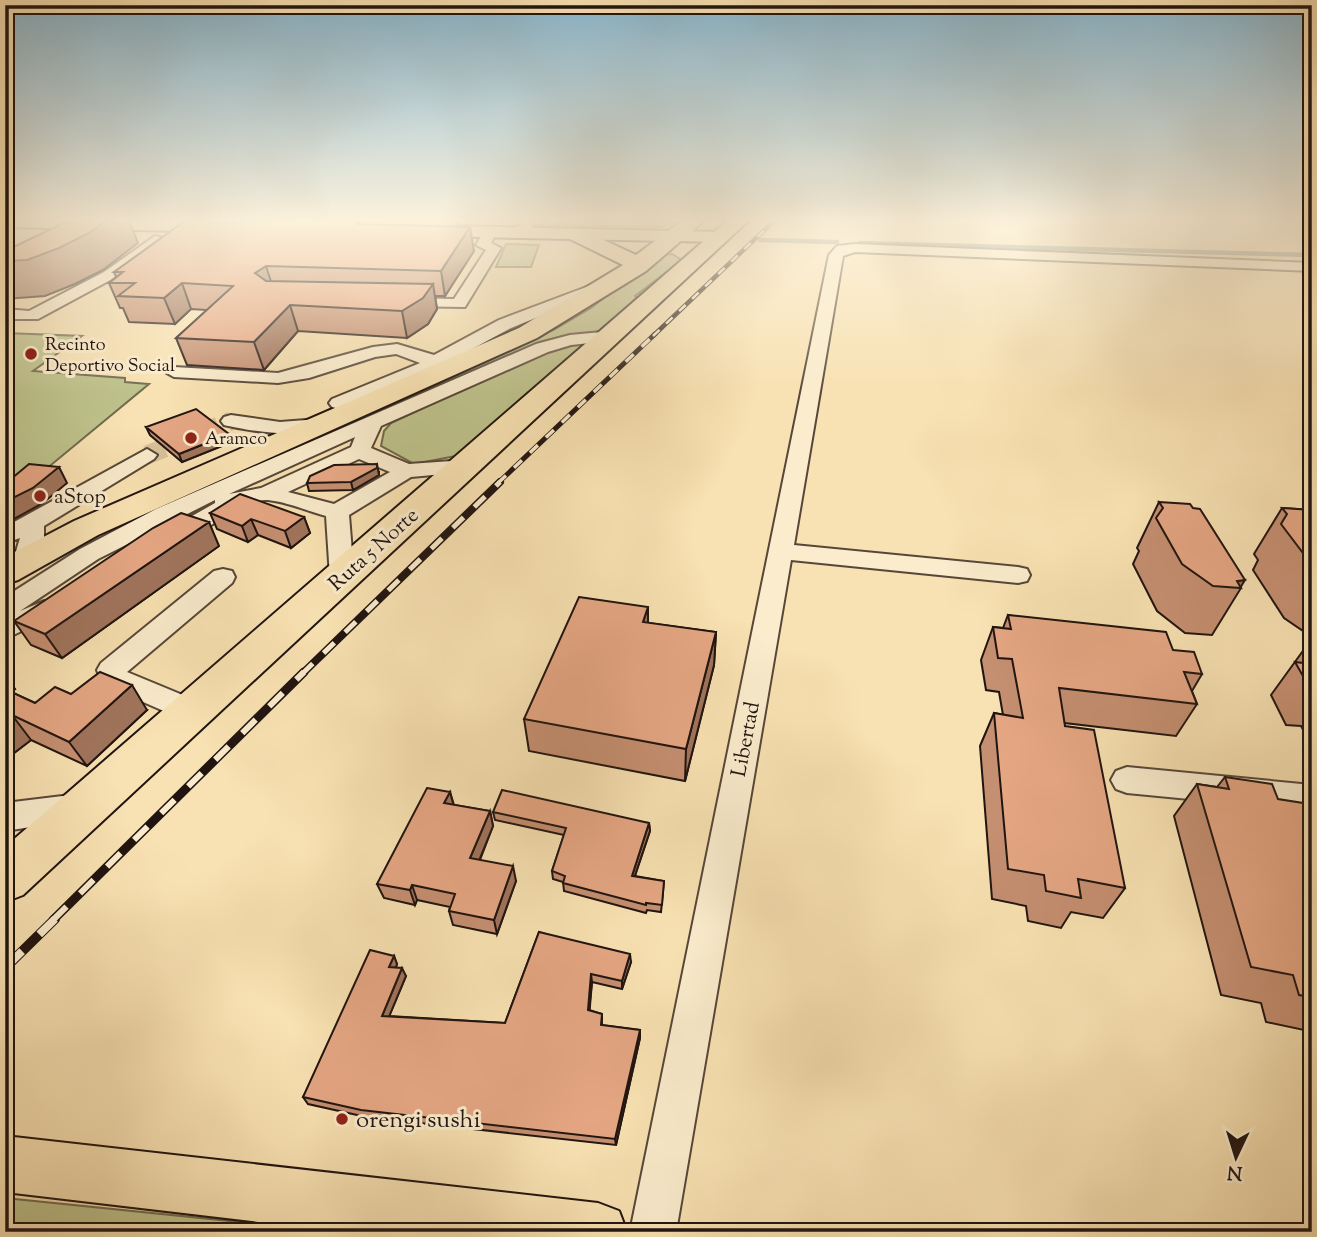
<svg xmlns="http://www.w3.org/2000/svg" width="1317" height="1237" viewBox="0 0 1317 1237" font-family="'Sorts Mill Goudy',serif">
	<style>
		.green { fill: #bec28b; stroke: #6f6b4e; stroke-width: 2 }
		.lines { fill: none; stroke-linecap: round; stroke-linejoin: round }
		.stream { stroke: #6b7a6d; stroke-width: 4.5 }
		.minor-tunnel { stroke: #d8c29a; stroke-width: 19; stroke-dasharray: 19 10; stroke-linecap: butt }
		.minor-casing { stroke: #564738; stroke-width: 4 }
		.major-casing { stroke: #201410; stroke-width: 4 }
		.highway-casing { stroke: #201410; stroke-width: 4 }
		.minor { fill: #faeccd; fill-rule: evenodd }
		.major { fill: #f8e1b2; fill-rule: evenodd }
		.highway { fill: #f8e1b2; fill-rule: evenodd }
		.rail-far4-casing { stroke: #201410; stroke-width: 4.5 }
		.rail-far3-casing { stroke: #201410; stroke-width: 5 }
		.rail-far2-casing { stroke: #201410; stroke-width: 8 }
		.rail-far1-casing { stroke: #201410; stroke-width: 9 }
		.rail-casing { stroke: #201410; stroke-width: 10 }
		.rail-far4 { stroke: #faeccd; stroke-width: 2.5; stroke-dasharray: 9; stroke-linecap: butt }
		.rail-far3 { stroke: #faeccd; stroke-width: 3.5; stroke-dasharray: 11; stroke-linecap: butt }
		.rail-far2 { stroke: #faeccd; stroke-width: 5; stroke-dasharray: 15; stroke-linecap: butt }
		.rail-far1 { stroke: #faeccd; stroke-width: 6; stroke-dasharray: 19; stroke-linecap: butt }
		.rail { stroke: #faeccd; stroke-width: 8; stroke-dasharray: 24; stroke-linecap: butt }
		.wall { fill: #c58f71; stroke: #201410; stroke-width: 2 }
		.shaded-wall { fill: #a0745c; stroke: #201410; stroke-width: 2 }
		.building { fill: #e5a683; stroke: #201410; stroke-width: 2 }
		.poi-dot { fill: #8f2418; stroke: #faeccd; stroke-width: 2.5 }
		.labels { text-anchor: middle; stroke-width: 6; stroke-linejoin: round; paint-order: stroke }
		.far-poi-label { font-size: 18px; fill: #201410; stroke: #faeccd; text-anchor: start }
		.poi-label { font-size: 21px; fill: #201410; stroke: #faeccd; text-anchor: start }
		.street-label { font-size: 21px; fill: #201410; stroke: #faeccd }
		.near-poi-label { font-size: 24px; fill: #201410; stroke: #faeccd; text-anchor: start }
	</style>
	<rect width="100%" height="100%" fill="#f8e1b2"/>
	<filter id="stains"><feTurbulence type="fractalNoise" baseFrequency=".00286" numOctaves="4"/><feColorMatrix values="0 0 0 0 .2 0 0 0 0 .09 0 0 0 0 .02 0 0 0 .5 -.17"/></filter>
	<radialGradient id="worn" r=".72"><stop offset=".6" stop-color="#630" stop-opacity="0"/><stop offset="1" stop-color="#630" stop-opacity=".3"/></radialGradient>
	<!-- green -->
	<path class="green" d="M530 220H681L662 227 531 225Z
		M506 244 539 245 531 267H496Z
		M672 254 682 260 635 296 640 300 603 331 567 335 540 342 394 408 388 407 555 329 591 308 659 255Z
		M5 333 82 336 33 371 125 378V382L149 384 5 503Z
		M591 342 461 455 414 464 381 446 384 431 391 423 550 349Z
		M5 1198 338 1232H5Z"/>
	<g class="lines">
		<!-- stream -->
		<path class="stream" d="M760 240 837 242
			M860 243 1312 255"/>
		<!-- minor-tunnel -->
		<path class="minor-tunnel" d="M147 455 231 421"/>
		<!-- minor casing -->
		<g class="minor-casing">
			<path id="minor" d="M521 220H534L531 231 502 236V230L520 226Z
				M490 228 497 232 491 243 501 248 465 307 396 306 394 303 402 298 454 299 486 250 476 245 485 229Z
				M155 236 167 239 114 278 38 319H5V309L29 311 104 272Z
				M855 244 1312 263V271L855 252 843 256 794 545 1018 567 1027 569 1030 575 1027 581 1018 583 791 560 676 1232H630L829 255 837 246Z
				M597 283 602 285V291L511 328 411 382 339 409 332 407 329 403 332 399 420 363 396 354 375 357 309 378 278 383 174 377 165 372 174 367 278 373 373 347 397 344 434 355 499 320Z
				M613 331 619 332 621 336 619 340 571 345 548 352 381 426 371 448 409 464 466 460 477 466 466 472 411 477 349 515 354 577 351 583H333L330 577 326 516C308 511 287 502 268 500 232 497 196 550 164 542L160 537 164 532 215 503V500L98 559 20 611 44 601 53 604 57 610 53 616 5 639V619L10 616 5 618V597L80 549 156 509 536 344 570 335ZM355 437 351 447 261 488 229 494ZM359 459 390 472 334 504 288 492Z
				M231 415 280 422 319 419 329 425C315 442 244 430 224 425L221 421 224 417Z
				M147 449 157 455 154 459 44 526V537L34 566H16L13 561 20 538 5 543V527Z
				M223 569 232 571 235 577 232 583 127 672 202 703 207 711 202 719 192 722 182 719 102 684 97 670 101 663 214 571Z
				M1127 767 1312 785V811L1127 793 1116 789 1111 780 1116 771Z
				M79 794 90 798 95 808 90 818 5 831V803Z"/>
		</g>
		<!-- major casing -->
		<g class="major-casing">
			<path id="major" d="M5 220 223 222 231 227 223 232 5 227Z
				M311 220H451L456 221 457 226 721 232 730 237 721 242 428 236 422 235 421 229 318 227 312 226Z
				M5 1136 598 1203 619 1211 627 1232H344L5 1192Z"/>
		</g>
		<!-- highway casing -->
		<g class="highway-casing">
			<path id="highway" d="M683 220H705L646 271 537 338 98 535 18 580 5 584V557L74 521 519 328 623 265 568 238 565 234 568 230H582L636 255Z
				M728 220H749L23 895 5 902V847Z"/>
		</g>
		<!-- minor -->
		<use href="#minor" class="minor"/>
		<!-- major -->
		<use href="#major" class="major"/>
		<!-- highway -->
		<use href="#highway" class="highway"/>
		<!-- rail-far4 casing -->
		<g class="rail-far4-casing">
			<path id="rail-far4" d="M653 336 775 220"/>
		</g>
		<!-- rail-far3 casing -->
		<g class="rail-far3-casing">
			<path id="rail-far3" d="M498 483 655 334"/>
		</g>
		<!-- rail-far2 casing -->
		<g class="rail-far2-casing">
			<path id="rail-far2" d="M302 674 500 482"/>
		</g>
		<!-- rail-far1 casing -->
		<g class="rail-far1-casing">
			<path id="rail-far1" d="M53 920 304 672"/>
		</g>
		<!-- rail casing -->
		<g class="rail-casing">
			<path id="rail" d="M5 968 55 919"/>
		</g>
		<!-- rail-far4 -->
		<use href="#rail-far4" class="rail-far4"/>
		<!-- rail-far3 -->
		<use href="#rail-far3" class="rail-far3"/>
		<!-- rail-far2 -->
		<use href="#rail-far2" class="rail-far2"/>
		<!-- rail-far1 -->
		<use href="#rail-far1" class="rail-far1"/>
		<!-- rail -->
		<use href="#rail" class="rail"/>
	</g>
	<!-- wall -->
	<path class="wall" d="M363 225 474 251 445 296H435L437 309 428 324 407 338 298 331 264 370 187 365 176 338 207 310 191 309 175 324 129 322 123 308H120L109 283 116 277 114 272Z
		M146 427 229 434 232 442 182 462 150 435Z
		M379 472V475L353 490 309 491 307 483Z
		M1159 502 1241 588 1212 635 1185 633 1157 611 1133 564 1139 551 1137 548Z
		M1282 508 1312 510V637L1284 618 1253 570 1258 560 1254 554Z
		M210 513 304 517 310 533 291 548 258 535 248 542 217 529Z
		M219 546 62 658 31 645 14 621Z
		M1008 615 1173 650 1202 674 1192 691 1197 704 1176 736 1064 723 1125 888 1103 918 1071 912 1061 928 1028 921 1026 906 992 899 980 746 994 713 1003 715 999 692 986 690 981 660 993 627 1003 628Z
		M648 623 716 632 714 665 685 781 529 751 524 719Z
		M1305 648 1312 649V746L1301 726 1286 725 1271 695Z
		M5 677 15 689 11 692 35 703 71 694 147 710 87 766 31 740 5 760Z
		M1225 777 1312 824V1024L1304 1030 1266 1022 1261 1003 1221 995 1174 816 1197 784 1217 787Z
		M450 792 454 805 490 811 493 826 480 860 516 881 497 934 453 925 449 911 450 907 417 900 415 905 384 898 377 884Z
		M493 812 649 823 650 831 635 876 664 881 661 912 647 910 646 913 564 891 563 882 553 879 552 871 564 835 495 820Z
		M539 932 631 962 622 989 592 982 589 1010 602 1014V1025L640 1030V1038L616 1145 366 1117 308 1104 303 1097 394 956 397 964 396 967 406 976 389 1016 505 1023Z"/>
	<!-- shaded-wall -->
	<path class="shaded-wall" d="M108 220H129L138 243 103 270 75 284 45 296 5 299V261Z
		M470 227 474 251 445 296 441 271Z
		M266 266 274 291 255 273Z
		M182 283 191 309 175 324 164 298Z
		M433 284 437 309 428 324 407 338 402 311Z
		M290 305 298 331 264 370 254 342Z
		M229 434 232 442 182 462 179 454Z
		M377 464 379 475 353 490 351 482Z
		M59 467 67 483 43 503 5 524V502Z
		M304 517 310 533 291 548 285 531Z
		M251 519 258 535 248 542 242 526Z
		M209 522 219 546 62 658 45 634Z
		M1245 580 1240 588 1237 581Z
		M648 607V639L643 622Z
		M716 632 714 665 685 781 686 749Z
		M5 677 15 689 5 696Z
		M132 685 147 710 87 766 69 742Z
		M12 715 31 740 5 760V720Z
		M450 792 454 807 444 803Z
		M490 811 493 826 474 873 470 858Z
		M649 823 650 831 632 884V876Z
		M513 866 516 881 497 934 494 920Z
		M412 885 417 900 415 905 410 890Z
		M630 954 631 962 622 989V981Z
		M394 956 397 964 393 975 389 967Z
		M402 968 406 976 386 1024 382 1016Z
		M591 974 592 982 589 1018 588 1010Z
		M640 1030V1038L616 1145 615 1139Z"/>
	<!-- building -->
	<path class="building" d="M70 220H108L87 234 59 248 27 260 5 261V251Z
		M186 220H361L357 224 470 227 441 271 266 266 255 273 266 281 433 284 423 298 402 311 290 305 254 342 176 338 233 286 182 283 164 298 118 296 135 283H109L123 272H114Z
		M196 409 229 434 179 454 146 427Z
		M29 464 59 467 33 488 5 502V484Z
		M377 464V468L351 482 307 483 310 476 334 465Z
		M240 494 304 517 285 531 251 519 242 526 210 513Z
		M1159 502 1190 504 1193 508 1200 509 1245 580 1237 581 1241 588 1213 586 1182 564 1156 518 1163 508Z
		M1282 508 1312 510V565L1281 524 1287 514Z
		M181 513 209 522 45 634 14 621 153 528Z
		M579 597 648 607 643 622 716 632 686 749 524 719Z
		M1008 615 1166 632 1173 650 1194 652 1202 674 1184 672 1197 704 1059 688 1065 726 1094 730 1125 888 1078 879 1081 898 1046 891 1044 875 1008 869 994 713 1023 718 1012 659 998 658 993 627 1011 629Z
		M1305 648 1312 649V660Z
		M1295 662 1312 664V692Z
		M100 672 132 685 69 742 12 715 5 720V689L35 703 55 687 71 694Z
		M1225 777 1272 784 1278 799 1303 803 1312 824V997L1299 995 1293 975 1251 967 1197 784 1229 789Z
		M427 788 450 792 444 803 490 811 470 858 513 866 494 920 449 911 455 894 412 885 410 890 377 884Z
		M502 790 649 823 632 876 664 881 662 905 646 903V905L563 883 565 876 552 871 566 828 493 812Z
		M539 932 630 954 622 981 591 974 588 1010 602 1014 601 1025 640 1030 615 1139 361 1110 303 1097 370 950 394 956 389 967 402 968 382 1016 505 1023Z"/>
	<!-- sky -->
	<linearGradient id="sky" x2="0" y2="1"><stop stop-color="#8ab8d0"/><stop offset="0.56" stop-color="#fcf2dc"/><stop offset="1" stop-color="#fcf2dc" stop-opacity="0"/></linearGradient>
	<rect width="1317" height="393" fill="url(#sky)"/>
	<!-- markers -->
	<g class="poi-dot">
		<circle cx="31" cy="354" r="7"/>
		<circle cx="191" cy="438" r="7"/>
		<circle cx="40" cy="496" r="7"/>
		<circle cx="342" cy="1119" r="7"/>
	</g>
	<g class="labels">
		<!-- far-poi labels -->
		<g class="far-poi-label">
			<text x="45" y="350">Recinto<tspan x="45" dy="21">Deportivo Social</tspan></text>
			<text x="205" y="444">Aramco</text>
		</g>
		<!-- poi labels -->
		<g class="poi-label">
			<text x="54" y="503">aStop</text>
		</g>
		<!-- street labels -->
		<g class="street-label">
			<text transform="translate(373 549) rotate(-42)" y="7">Ruta 5 Norte</text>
			<text transform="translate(745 739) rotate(-79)" y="7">Libertad</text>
		</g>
		<!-- near-poi labels -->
		<g class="near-poi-label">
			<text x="356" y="1127">orengi sushi</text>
		</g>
	</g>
	<!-- margin -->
	<rect width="1317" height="1237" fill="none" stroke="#f8e1b2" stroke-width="28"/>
	<rect x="7" y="7" width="1303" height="1223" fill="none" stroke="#201410" stroke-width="3.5"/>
	<rect x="14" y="14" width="1289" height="1209" fill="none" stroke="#201410" stroke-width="2"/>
	<!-- north arrow -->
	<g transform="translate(1236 1157) rotate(184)" stroke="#faeccd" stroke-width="5" paint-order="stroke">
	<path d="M0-5L12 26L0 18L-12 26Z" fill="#201410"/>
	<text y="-10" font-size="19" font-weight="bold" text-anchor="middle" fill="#201410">N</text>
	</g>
	<rect width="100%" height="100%" filter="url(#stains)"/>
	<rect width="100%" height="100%" fill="url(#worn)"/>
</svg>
